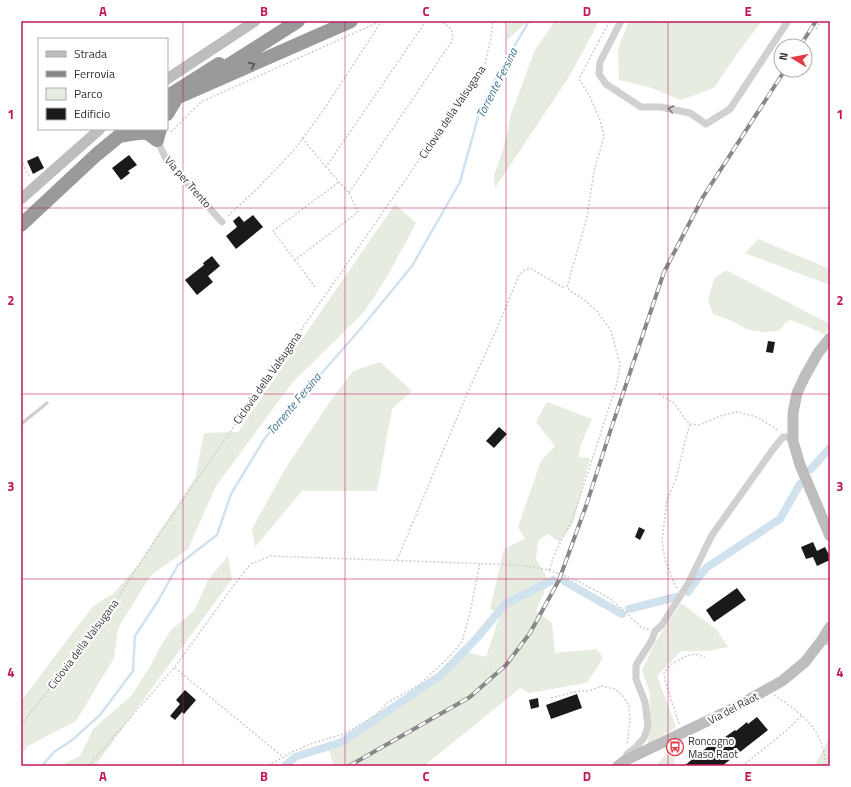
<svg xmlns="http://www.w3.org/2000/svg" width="851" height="787" viewBox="0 0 851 787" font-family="'Titillium Web',sans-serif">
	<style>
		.green { fill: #e6ecdf }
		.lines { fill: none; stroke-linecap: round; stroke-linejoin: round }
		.stream { stroke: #cfe2ee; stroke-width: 2.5 }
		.canal { stroke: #cfe2ee; stroke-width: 8 }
		.building { fill: #1a1a1a }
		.path { stroke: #cdcdcd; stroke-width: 1.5; stroke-dasharray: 2 2; stroke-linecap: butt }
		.lane { stroke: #d0d0d0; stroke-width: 3.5 }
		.street { stroke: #d0d0d0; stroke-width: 7 }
		.secondary { stroke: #bdbdbd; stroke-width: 11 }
		.highway { stroke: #9a9a9a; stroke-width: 14 }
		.rail-casing { stroke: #888; stroke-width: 4 }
		.rail { stroke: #fff; stroke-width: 2.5; stroke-dasharray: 8; stroke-linecap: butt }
		.oneway { stroke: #525252 }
		.oneway2 { stroke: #7a7a7a }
		.grid { fill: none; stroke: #c2185b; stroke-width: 1; stroke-opacity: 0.55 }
		.labels { text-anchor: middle; stroke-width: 4; stroke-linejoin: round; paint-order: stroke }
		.street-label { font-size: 11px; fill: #333; stroke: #fff }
		.poi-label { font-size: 11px; fill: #333; stroke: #fff; text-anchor: start }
		.water-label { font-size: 12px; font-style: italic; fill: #3f7597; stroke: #fff }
		.neatline { fill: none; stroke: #c2185b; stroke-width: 1.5 }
		.grid-label { font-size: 13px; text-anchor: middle; font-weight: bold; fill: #c2185b }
	</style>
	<rect width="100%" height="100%" fill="#fff"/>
	<!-- green -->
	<path class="green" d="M508 21H527L525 24 506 41Z
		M555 21H599L569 77 495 188 494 175 502 153 507 135 510 117 535 50Z
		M629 21H762L739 51 714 88 681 100 649 87 619 80 618 49Z
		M395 204 416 223 387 277 364 312 292 383 216 486 188 549 151 575 118 628 114 658 76 721 28 746 21 754V701L93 606 114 593 138 565 195 478 204 433 238 432Z
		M758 239 830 269V285L745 253Z
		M726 270 830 324 825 335 807 326 790 320 785 323 779 331 763 332 748 330 732 321 713 314 708 300 714 279Z
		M380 362 412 391 392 409 377 491H302L255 547 252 529 285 469 329 403 353 371Z
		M547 402 592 419 581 444 578 457 590 458 573 524 560 542 547 534 538 541 536 559 549 581 536 611 552 623 555 653 597 649 603 658 587 683 529 693 520 688 424 766H331L333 765 328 745 391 709 438 681 466 652 486 657 501 612 490 609 504 549 525 539 518 527 541 461 555 446 536 422Z
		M228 556 232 579 95 766H59L80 756 93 729 131 696 151 665 158 651 171 630 194 611 208 580Z
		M681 603 717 630 728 647 707 651H681L657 676 676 727 648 744 650 693 642 670 655 643Z
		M830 737V766H814Z
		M665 755 675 757 674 766H656Z"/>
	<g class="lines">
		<!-- stream -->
		<path class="stream" d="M42 766 54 752 71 741 100 715 133 671 135 636 158 601 178 565 217 535 231 494 265 438 362 327 412 266 460 182 480 110 496 78 529 21"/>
		<!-- canal -->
		<path class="canal" d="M811 469 830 448
			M564 581 622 614
			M688 592 692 586 706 568 780 519 800 484
			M629 609 676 597
			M285 766 295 757 342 742 441 675 476 639 505 604 553 580"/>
	</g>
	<!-- building -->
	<path class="building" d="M129 155 137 165 128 171 130 173 121 180 112 168Z
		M38 156 44 168 33 174 27 161Z
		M253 215 263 227 236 249 226 236 237 227 233 221 239 216 244 222Z
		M212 256 220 266 208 276 213 282 197 295 185 280 204 265 203 263Z
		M768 341 775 342 773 353 766 352Z
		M499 427 507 434 494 448 486 441Z
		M639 527 645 530 640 540 635 537Z
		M813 542 817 551 825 547 830 557V560L817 566 813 557 806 559 801 547Z
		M737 588 746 600 714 622 706 610Z
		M185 690 196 700 184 714 182 712 175 720 170 716 180 704 176 700Z
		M577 694 582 708 551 719 546 705Z
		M538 698 539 707 531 709 529 700Z
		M757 717 768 730 722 766H684L710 745 711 747 735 730 736 731 747 722 748 724Z"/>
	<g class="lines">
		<!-- path -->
		<path class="path" d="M426 21 326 167 349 193 452 41C455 29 449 27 440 21
			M816 29 821 21
			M599 41 610 21
			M171 132 201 102 381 21
			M302 138 326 167
			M21 160 30 178
			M228 216 257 189 295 149 325 108 381 22
			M295 260 273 231 339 182
			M315 287 295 260 358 212 349 193
			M659 394 674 403 685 419 690 424 699 425 723 415 737 412 757 417 775 428 778 431
			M397 560 470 387 496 331 519 275 525 270 530 268 562 287H566
			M549 570 556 551 573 518 617 383 620 364 611 331 597 311 582 298 570 291 567 287 587 217 594 171 602 144 604 136 600 120 590 97 579 79 599 41 602 42
			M677 588 675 585 665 560 662 540 667 500 676 479 685 441 690 424
			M175 668 283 757
			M774 695C804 715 823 729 826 766
			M551 698 578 691H588L602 686 615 689 623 696 629 706 630 720 627 744
			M679 724 665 680 664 673 670 665 686 656 695 654 705 657
			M21 725 104 619 155 540 472 84 485 64 491 38 493 21
			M88 766 174 668 237 581 251 564 270 556 521 565 549 570 576 580 609 598 621 608 642 628 649 629
			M268 766 290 753 313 743 344 734 376 715 387 703 419 685 447 659 462 642 470 612 480 563
			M742 766 786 731 802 715"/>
		<!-- lane -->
		<path class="lane" d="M21 424 47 403"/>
		<!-- street -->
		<path class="street" d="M621 21 600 62 599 74 606 84 641 107H661L690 113 706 124 730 109 788 21
			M157 140 167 161 222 222
			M822 640 830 642
			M627 754 635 748 644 738 648 726 645 702 636 679V665L652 640 655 631 662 625 689 582 712 535 774 448 783 437H793"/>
		<!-- secondary -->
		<path class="secondary" d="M167 79 255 21
			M21 199 100 129
			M830 338 818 353 805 376 797 393 793 413V441L800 465 830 536
			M618 766 626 760 730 710 782 681 805 662 822 640 830 627"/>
		<!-- highway -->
		<path class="highway" d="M213 75 298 21
			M167 97 219 64
			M178 97 351 21
			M167 114 176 99
			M120 136C125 135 142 132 146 133 150 134 154 138 157 140L160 129
			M21 225 96 155 119 136 130 129"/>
		<!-- rail casing -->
		<g class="rail-casing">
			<path id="rail" d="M800 46 816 21
				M349 766 470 697 506 665 530 633 559 580 586 506 610 432 664 272 703 197 785 70"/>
		</g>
		<!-- rail -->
		<use href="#rail" class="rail"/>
	</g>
	<!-- one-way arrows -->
	<defs><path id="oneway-chevron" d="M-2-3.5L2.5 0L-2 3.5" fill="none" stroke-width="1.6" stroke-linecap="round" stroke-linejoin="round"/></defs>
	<use class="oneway" href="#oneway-chevron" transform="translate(252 65) rotate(-24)"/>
	<use class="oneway2" href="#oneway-chevron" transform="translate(671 109) rotate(-168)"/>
	<!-- grid -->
	<path class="grid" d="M183 21V766M345 21V766M506 21V766M668 21V766M21 208H830M21 394H830M21 579H830"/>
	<!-- icons -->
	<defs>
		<g id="bus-ring" transform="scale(0.9)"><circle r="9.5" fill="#fff" stroke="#e63946" stroke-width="1.5"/><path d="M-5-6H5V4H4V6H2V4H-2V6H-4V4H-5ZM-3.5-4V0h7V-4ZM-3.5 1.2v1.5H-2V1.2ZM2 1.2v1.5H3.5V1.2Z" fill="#e63946"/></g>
	</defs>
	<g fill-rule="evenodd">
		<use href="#bus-ring" x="675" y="747"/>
	</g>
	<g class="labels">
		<!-- street labels -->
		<g class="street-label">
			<text transform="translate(452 112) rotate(-56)" y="4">Ciclovia della Valsugana</text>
			<text transform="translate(188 182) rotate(49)" y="4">Via per Trento</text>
			<text transform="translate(267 378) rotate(-55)" y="4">Ciclovia della Valsugana</text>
			<text transform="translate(83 644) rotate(-53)" y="4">Ciclovia della Valsugana</text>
			<text transform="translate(733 708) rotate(-28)" y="4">Via del Ràot</text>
		</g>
		<!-- poi labels -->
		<g class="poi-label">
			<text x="688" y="745">Roncogno<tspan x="688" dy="13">Maso Raot</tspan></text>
		</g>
		<!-- water labels -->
		<g class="water-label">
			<text transform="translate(497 83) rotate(-63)" y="4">Torrente Fersina</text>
			<text transform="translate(294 404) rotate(-50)" y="4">Torrente Fersina</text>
		</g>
	</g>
	<!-- border -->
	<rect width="851" height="787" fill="none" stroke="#ffffff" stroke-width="44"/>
	<!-- legend -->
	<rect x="38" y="38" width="130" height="92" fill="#ffffff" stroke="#adadad"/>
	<rect x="46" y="51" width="20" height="6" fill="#bdbdbd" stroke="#adadad"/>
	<text x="74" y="58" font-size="12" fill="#333333">Strada</text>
	<rect x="46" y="71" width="20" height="6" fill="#888888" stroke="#adadad"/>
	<text x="74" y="78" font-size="12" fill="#333333">Ferrovia</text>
	<rect x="46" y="88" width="20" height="12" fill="#e6ecdf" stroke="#adadad"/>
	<text x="74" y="98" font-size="12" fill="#333333">Parco</text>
	<rect x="46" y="108" width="20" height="12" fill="#1a1a1a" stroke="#adadad"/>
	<text x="74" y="118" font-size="12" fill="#333333">Edificio</text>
	<!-- north arrow -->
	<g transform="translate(793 58) rotate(280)"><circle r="19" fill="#ffffff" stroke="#adadad"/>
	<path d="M0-3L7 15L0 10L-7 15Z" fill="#e63946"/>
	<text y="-6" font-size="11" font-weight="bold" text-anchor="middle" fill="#333333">N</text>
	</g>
	<rect x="22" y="22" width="807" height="743" class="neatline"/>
	<g class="grid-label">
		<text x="103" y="16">A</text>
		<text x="264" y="16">B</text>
		<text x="426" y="16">C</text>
		<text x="587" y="16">D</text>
		<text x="748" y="16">E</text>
		<text x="11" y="119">1</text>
		<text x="840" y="119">1</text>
		<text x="11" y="305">2</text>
		<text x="840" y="305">2</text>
		<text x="11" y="491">3</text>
		<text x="840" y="491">3</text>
		<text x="11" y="677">4</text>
		<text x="840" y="677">4</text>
		<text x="103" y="781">A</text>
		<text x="264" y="781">B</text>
		<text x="426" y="781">C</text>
		<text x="587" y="781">D</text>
		<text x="748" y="781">E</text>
	</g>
</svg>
